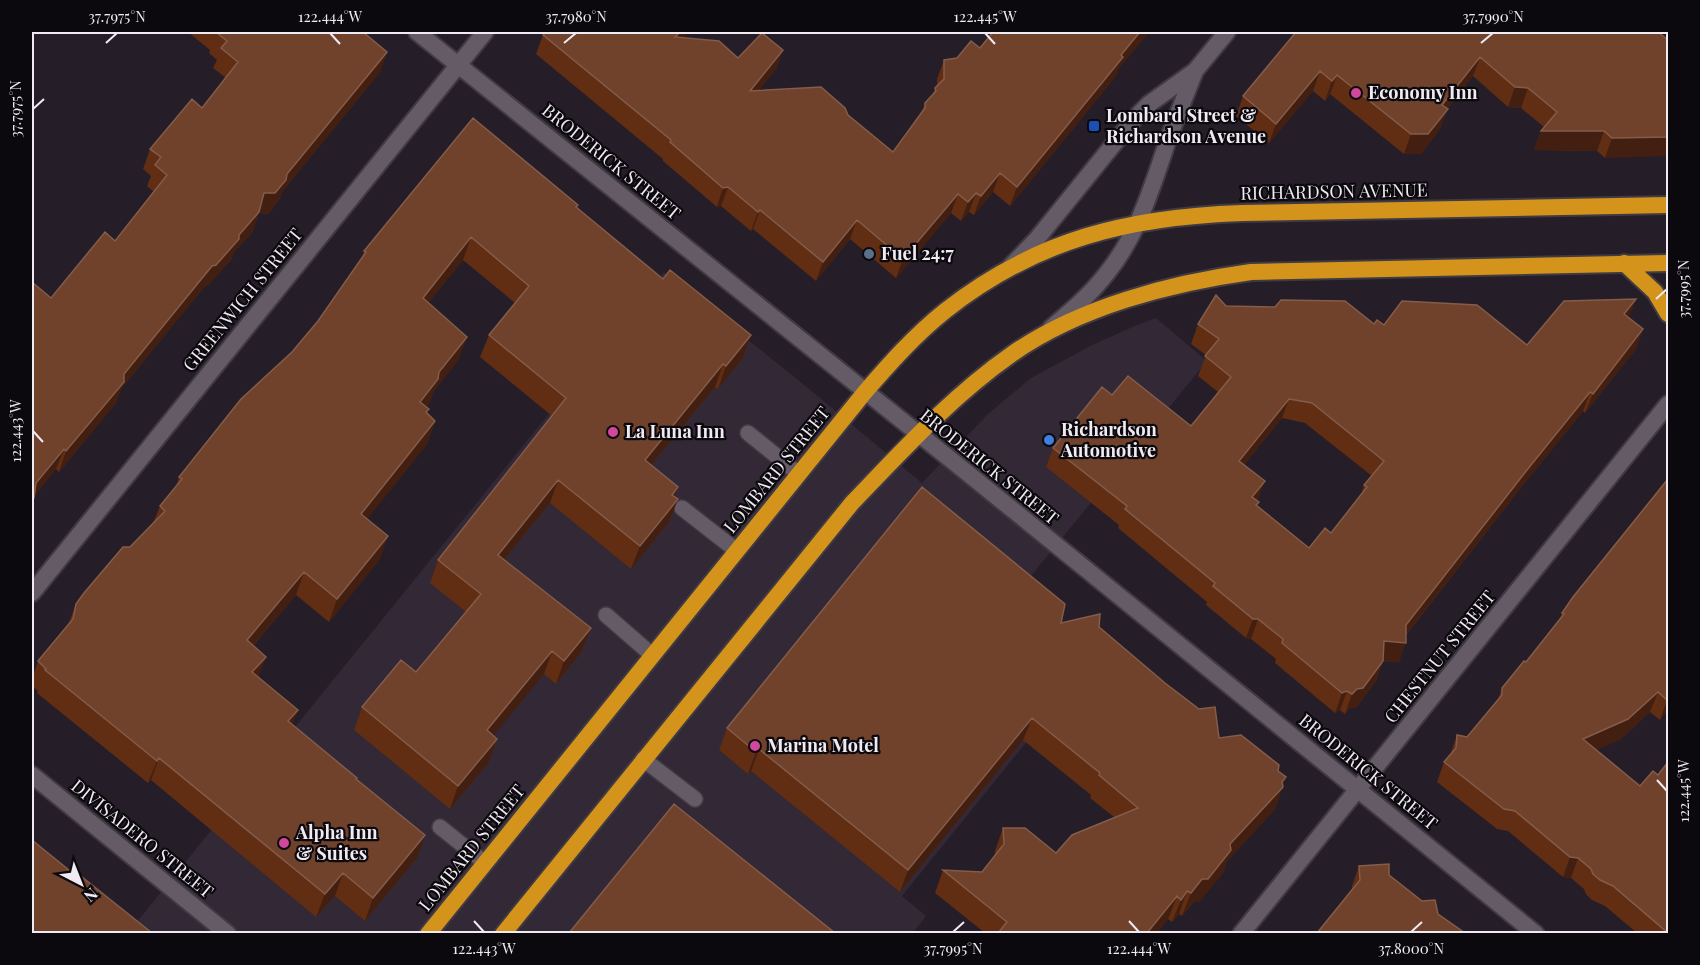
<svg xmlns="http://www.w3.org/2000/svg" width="1700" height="965" viewBox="0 0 1700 965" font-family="'Playfair Display',serif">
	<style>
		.commercial { fill: #322836 }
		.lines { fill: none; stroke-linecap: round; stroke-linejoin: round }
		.service-casing { stroke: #403a42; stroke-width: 18 }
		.minor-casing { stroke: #403a42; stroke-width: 20 }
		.tertiary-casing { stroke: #403a42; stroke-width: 20 }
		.secondary-casing { stroke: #403a42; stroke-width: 20 }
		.trunk-casing { stroke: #403a42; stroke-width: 20 }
		.service { stroke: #645b67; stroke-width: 15 }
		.minor { stroke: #645b67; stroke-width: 16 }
		.tertiary { stroke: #645b67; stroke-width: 16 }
		.secondary { stroke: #645b67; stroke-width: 16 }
		.trunk { stroke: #d4941c; stroke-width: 16 }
		.wall { fill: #612d13; fill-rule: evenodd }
		.shaded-wall { fill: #421f11 }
		.building { fill: #70422b; stroke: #845c4a; stroke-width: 1.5; fill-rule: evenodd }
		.ticks { fill: none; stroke: #f0ebf2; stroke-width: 2 }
		.hotel-dot { fill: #d1479c; stroke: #0c090e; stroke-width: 2 }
		.transit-dot { fill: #1a4fb4; stroke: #0c090e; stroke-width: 2 }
		.service-dot { fill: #5c6f8a; stroke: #0c090e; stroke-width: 2 }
		.shop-dot { fill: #3f7fe0; stroke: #0c090e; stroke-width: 2 }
		.labels { text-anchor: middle; stroke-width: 4.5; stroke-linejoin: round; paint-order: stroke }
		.poi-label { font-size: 18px; font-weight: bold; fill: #f0ebf2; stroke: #0c090e; text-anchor: start }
		.street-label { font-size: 18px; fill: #f0ebf2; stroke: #0c090e }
		.neatline { fill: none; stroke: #f0ebf2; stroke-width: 2 }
		.ticks-label { font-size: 15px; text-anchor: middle; fill: #f0ebf2 }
	</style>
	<rect width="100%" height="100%" fill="#251e28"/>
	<!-- commercial -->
	<path class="commercial" d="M664 272 813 392 922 483 989 413 1031 378 1092 345 1137 325 1156 318 1207 361 986 631 1037 729 902 896 926 916 913 933 127 934Z"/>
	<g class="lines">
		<!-- service casing -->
		<g class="service-casing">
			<path id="service" d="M748 433 799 474
				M682 508 737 551
				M606 615 652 655
				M643 759 695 799
				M440 827 485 863"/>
		</g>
		<!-- minor casing -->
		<g class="minor-casing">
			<path id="minor" d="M417 32 955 463 1536 934
				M32 593 485 32
				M1241 934 1668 404"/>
		</g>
		<!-- tertiary casing -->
		<g class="tertiary-casing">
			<path id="tertiary" d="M1011 266 1036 240 1134 119 1149 104 1195 71 1227 32
				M1051 328C1071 311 1091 294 1107 273 1139 233 1152 187 1168 140 1177 116 1186 94 1195 71"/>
		</g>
		<!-- secondary casing -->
		<g class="secondary-casing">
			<path id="secondary" d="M32 775 228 934"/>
		</g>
		<!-- trunk casing -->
		<g class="trunk-casing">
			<path id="trunk" d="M1624 263 1655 292 1668 314
				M428 934 865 392C890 363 915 335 945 311 1036 239 1129 217 1242 213L1668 205
				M503 934 852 503C902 451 952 396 1012 354 1079 307 1171 283 1251 272L1668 263"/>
		</g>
		<!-- service -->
		<use href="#service" class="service"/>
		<!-- minor -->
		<use href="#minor" class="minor"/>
		<!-- tertiary -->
		<use href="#tertiary" class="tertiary"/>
		<!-- secondary -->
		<use href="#secondary" class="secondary"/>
		<!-- trunk -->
		<use href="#trunk" class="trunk"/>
	</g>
	<!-- wall -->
	<path class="wall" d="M188 32H363L387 52 380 72 282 192 279 200 268 214 259 213 252 233 234 252 231 260 208 285 205 286 121 389 116 403 59 472 56 469 34 496 32 505V282L51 298 115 241 154 192 147 186 151 176 143 169 150 149 202 108 226 78 213 68 217 60 209 53 210 50Z
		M546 32H689L683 38 738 58 783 50 776 69 759 90 848 115 893 152 922 111 925 103 933 94 935 88 937 86V79L944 60 957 58 980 48 993 32H1149L1119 68 1116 76 1010 206 993 192 974 215 969 212 961 221 951 213 896 278 850 239 816 281 753 229 751 231 721 206 717 207 663 161V159L536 54 543 35Z
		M1296 32H1658L1605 158 1597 151 1534 150 1541 131 1544 127 1521 108 1508 107 1473 76 1447 109 1440 129 1421 154H1404L1330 94 1325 101 1313 91 1269 143 1236 116 1243 96Z
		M577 208 663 279 751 335 743 358 718 389 715 387 651 465 675 497 678 499 669 522 631 569 550 503 504 560 591 628 582 651 556 684 544 674 493 735 497 739 489 762 450 809 354 730 362 707 416 672 466 612 430 583 438 560 552 416 480 357 489 335 515 303 463 260 428 303 459 359 433 392 430 402 426 406 427 413 435 421 427 444 367 519 380 559 329 622 296 595 253 646 266 657 258 677 292 724 356 780 417 858 365 921 335 896 316 917 151 780 148 783 37 693 38 691 32 686V679L38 661 68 625 76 604 153 523 160 506 176 487 179 477 292 352 318 321 362 258 364 251Z
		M1226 306 1384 325 1527 345 1629 318 1643 329 1636 349 1585 413 1583 411 1520 489 1406 635 1399 662 1383 661 1376 681 1356 708H1350L1345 714 1340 710 1335 713 1275 663 1276 659 1251 639 1246 638 1206 605 1207 602 1118 528 1119 525 1046 467 1053 448 1112 395 1191 426 1218 392 1198 376 1206 355 1191 344 1198 324ZM1282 418 1305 423 1372 476 1364 485 1361 495 1331 533 1309 548 1257 506 1259 502 1257 501 1244 465Z
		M1668 479V709L1660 720 1650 712 1621 739 1596 750 1668 933H1637L1605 906 1592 900 1586 894 1584 889 1571 878 1563 877 1508 831 1497 829 1437 782 1444 762 1450 755 1457 735 1467 737 1498 699 1502 688 1526 662 1559 621 1562 613Z
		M1061 623 1099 627 1219 738 1278 771 1283 785 1275 809 1227 861 1223 873 1199 902H1194L1182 916 1179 914 1172 922 1168 919 1157 933H985L935 893 943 870 982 872 995 855V851L1003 828 1056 853 1114 817 1090 798 1091 795 1023 740 900 892 751 771 748 774 719 750 727 728Z
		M1359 866 1389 875 1438 914 1352 890V886Z"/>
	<!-- shaded-wall -->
	<path class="shaded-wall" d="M680 32H689L668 56 675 37Z
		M1140 32H1149L1119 68 1116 76 1010 206 1017 187Z
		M783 50 776 69 743 110 750 91Z
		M387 52 380 72 282 192 279 200 268 214 259 213 252 233 234 252 231 260 208 285 205 286 121 389 116 403 59 472 66 451 124 374 212 266 239 235 264 193 287 174Z
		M1480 57 1473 76 1435 124 1442 105Z
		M1320 71 1313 91 1269 143 1276 124Z
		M1337 75 1330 94 1325 101 1332 81Z
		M1515 87 1528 88 1521 108 1508 107Z
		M1448 109 1440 129 1421 154H1404L1411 134Z
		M1541 131H1604L1597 151 1534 150Z
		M1668 137V156L1605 158 1612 138Z
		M1000 173 993 192 974 215 981 196Z
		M728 187 721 206 717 207 723 188Z
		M976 193 969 212 961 221 968 202Z
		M958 194 951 213 896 278 903 259Z
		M760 210 753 229 751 231 758 212Z
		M857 220 850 239 816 281 823 262Z
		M471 237 463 260 414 321 423 298Z
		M1636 299 1629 318 1624 314Z
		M1643 329 1636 349 1585 413 1593 394Z
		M751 335 743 358 718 389 726 366Z
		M467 337 459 359 433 392 430 402 412 424 420 402 439 372Z
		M723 364 715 387 637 482 645 460Z
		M1590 392 1583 411 1520 489 1400 642 1406 643 1399 662 1377 660 1384 641 1406 625 1527 470Z
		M1289 399 1282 418 1232 480 1239 461Z
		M435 421 427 444 353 537 361 514Z
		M64 449 56 469 33 498H34L32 505V495L36 483Z
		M558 480 550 503 489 578 498 555Z
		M1265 481 1258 500 1245 516 1252 497Z
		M678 487 671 507 678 499 669 522 631 569 640 546Z
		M388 536 380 559 329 622 337 599Z
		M304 572 296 595 238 663 247 640Z
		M1253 619H1258L1251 639 1246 638Z
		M591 628 582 651 556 684 564 661Z
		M552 651 544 674 479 753 487 730Z
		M266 657 257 680 252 672Z
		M1383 661 1376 681 1356 708H1350L1345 714 1352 694Z
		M1347 691 1340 710 1335 713 1342 693Z
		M1658 692 1650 712 1621 739 1576 759 1583 739Z
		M1668 698V709L1660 720 1667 700Z
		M298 710 289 733 288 721Z
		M1032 718 1023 740 900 892 908 870Z
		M497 739 489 762 450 809 458 786Z
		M759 749 751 771 748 774 756 752Z
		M159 758 151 780 148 783 157 761Z
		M1286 777 1275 809 1227 861 1223 873 1199 902H1194L1182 916 1191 893Z
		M425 835 417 858 365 921 373 898Z
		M1570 857 1578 858 1571 878 1563 877Z
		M343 873 335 896 316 917 325 894Z
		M1187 891 1179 914 1172 922 1181 900Z
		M1177 896 1168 919 1157 933H1147Z"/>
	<!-- building -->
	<path class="building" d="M216 32H363L387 52 287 174 286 180 275 193H264L259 212 239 235V239L216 265 212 266 124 374V382L66 451 64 449 36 483 34 498H32V282L51 298 105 232 115 241 167 175 155 165 161 157 150 149 192 99 202 108 238 62 221 48 227 41Z
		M546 32H680L675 37 719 41 738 58 762 33 783 50 750 91 821 87 845 108 848 115 893 152 925 108V103L936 91 935 88 944 79V60L957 58 971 41 980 48 993 32H1140L1121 55 1123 57 1017 187 1000 173 981 196 976 193 968 202 958 194 903 259 857 220 823 262 760 210 758 212 728 187 723 188 670 142 671 140 543 35Z
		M1296 32H1658L1668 40V137L1612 138 1604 131H1541L1557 112 1528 88 1515 87 1480 57 1442 105 1448 109 1428 134H1411L1337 75 1332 81 1320 71 1276 124 1243 96Z
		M473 118 578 205 576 207 663 279 670 270 751 335 726 366 723 364 645 460 678 487 672 495 678 499 640 546 558 480 498 555 591 628 564 661 552 651 487 730 497 739 458 786 362 707 401 660 416 672 481 594 438 560 566 398 489 335 529 286 471 237 423 298 467 337 439 372 438 379 420 402 429 409 426 412 435 421 361 514 388 536 337 599 304 572 247 640 266 657 252 672 298 710 288 721 357 778 356 779 425 835 373 898 343 873 325 894 159 758 157 761 45 670 46 669 38 661 73 619 76 604 84 593 123 547H130L165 511 160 506 182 479 179 477 241 399 292 352 318 321 366 252 364 251Z
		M1216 295 1226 306 1275 307 1281 300 1345 301 1374 324 1377 320 1384 325 1402 301 1477 305 1527 345 1564 301 1636 299 1624 314 1643 329 1593 394 1590 392 1527 470 1406 625V643L1384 641 1383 661 1363 688 1357 689 1352 694 1347 691 1342 693 1282 643 1283 639 1258 619H1253L1213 586 1215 583 1125 509 1127 506 1053 448 1102 387 1112 395 1128 376 1191 426 1231 377 1205 356 1219 339 1198 324ZM1289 399 1312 403 1384 461 1364 485 1367 487 1331 533 1325 528 1309 548 1256 505 1259 502 1252 497 1265 481 1239 461Z
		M1668 479V698L1667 700 1658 692 1628 719 1583 739 1640 786 1653 771 1658 775 1668 762V933L1613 886 1600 880 1593 874 1591 869 1578 858 1570 857 1515 811 1504 809 1444 762 1456 748 1457 735 1467 737 1502 695V688L1524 661 1526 662 1564 614 1562 613 1573 597Z
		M922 487 1065 604 1061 623 1100 614 1099 627 1165 683 1199 709 1215 707 1219 738 1241 735 1279 765 1278 771 1286 777 1282 782 1283 787 1230 844 1231 850 1208 879H1202L1191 893 1187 891 1181 900 1177 896 1147 933H998L1007 922 943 870 982 872 1004 844 1003 828H1025L1056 853 1072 835 1138 808 1099 775 1100 773 1032 718 908 870 759 749 756 752 727 728Z
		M674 804 835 933H569Z
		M32 840 80 879 82 877 152 933H32Z
		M1389 864V875L1422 901 1435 900 1438 914 1465 933H1317L1360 880 1359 866Z"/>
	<!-- ticks -->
	<path class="ticks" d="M330 33 340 44M985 33 995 44M106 43 117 33M564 43 576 33M1481 43 1493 33M33 109 44 99M1656 299 1667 289M33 431 43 442M1657 780 1667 791M474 921 484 932M1129 921 1139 932M953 932 964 922M1411 932 1422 922"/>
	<!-- markers -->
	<g class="hotel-dot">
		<circle cx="1356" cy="93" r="6"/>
		<circle cx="613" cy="432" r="6"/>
		<circle cx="755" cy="746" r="6"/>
		<circle cx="284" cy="843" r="6"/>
	</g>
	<rect class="transit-dot" x="1088" y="120" width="12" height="12" rx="3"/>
	<circle class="service-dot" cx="869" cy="254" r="6"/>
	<circle class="shop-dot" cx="1049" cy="440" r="6"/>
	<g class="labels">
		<!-- poi labels -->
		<g class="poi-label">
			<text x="1368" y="99">Economy Inn</text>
			<text x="1106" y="122">Lombard Street &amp;<tspan x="1106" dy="21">Richardson Avenue</tspan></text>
			<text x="881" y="260">Fuel 24:7</text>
			<text x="1061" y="436">Richardson<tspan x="1061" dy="21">Automotive</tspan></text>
			<text x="625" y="438">La Luna Inn</text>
			<text x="767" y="752">Marina Motel</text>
			<text x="296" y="839">Alpha Inn<tspan x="296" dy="21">&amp; Suites</tspan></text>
		</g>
		<!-- street labels -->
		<g class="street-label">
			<text transform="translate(611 162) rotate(39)" y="6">BRODERICK STREET</text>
			<text transform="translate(1334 192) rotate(-1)" y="6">RICHARDSON AVENUE</text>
			<text transform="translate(243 300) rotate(-51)" y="6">GREENWICH STREET</text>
			<text transform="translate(989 467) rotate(39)" y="6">BRODERICK STREET</text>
			<text transform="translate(777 470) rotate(-51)" y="6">LOMBARD STREET</text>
			<text transform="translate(1440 657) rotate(-51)" y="6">CHESTNUT STREET</text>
			<text transform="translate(1368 772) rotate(39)" y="6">BRODERICK STREET</text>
			<text transform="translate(142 839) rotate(39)" y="6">DIVISADERO STREET</text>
			<text transform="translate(472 848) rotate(-51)" y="6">LOMBARD STREET</text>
		</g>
	</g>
	<!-- border -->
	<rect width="1700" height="965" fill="none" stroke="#0c090e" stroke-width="66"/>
	<!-- north arrow -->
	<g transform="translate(81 884) rotate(138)" stroke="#0c090e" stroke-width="4.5" paint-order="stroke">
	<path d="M0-4.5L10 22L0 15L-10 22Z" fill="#f0ebf2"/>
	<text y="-9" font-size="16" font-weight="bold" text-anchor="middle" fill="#f0ebf2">N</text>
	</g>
	<rect x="33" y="33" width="1634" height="899" class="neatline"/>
	<g class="ticks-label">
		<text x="117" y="22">37.7975°N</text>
		<text x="330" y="22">122.444°W</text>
		<text x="576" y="22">37.7980°N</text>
		<text x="985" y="22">122.445°W</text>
		<text x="1493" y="22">37.7990°N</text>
		<text transform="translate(16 109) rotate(-90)" y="5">37.7975°N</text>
		<text transform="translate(1684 289) rotate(-90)" y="5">37.7995°N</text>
		<text transform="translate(16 431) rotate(-90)" y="5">122.443°W</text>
		<text transform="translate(1684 791) rotate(-90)" y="5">122.445°W</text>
		<text x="484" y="954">122.443°W</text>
		<text x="953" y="954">37.7995°N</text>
		<text x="1139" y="954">122.444°W</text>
		<text x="1411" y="954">37.8000°N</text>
	</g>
</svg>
